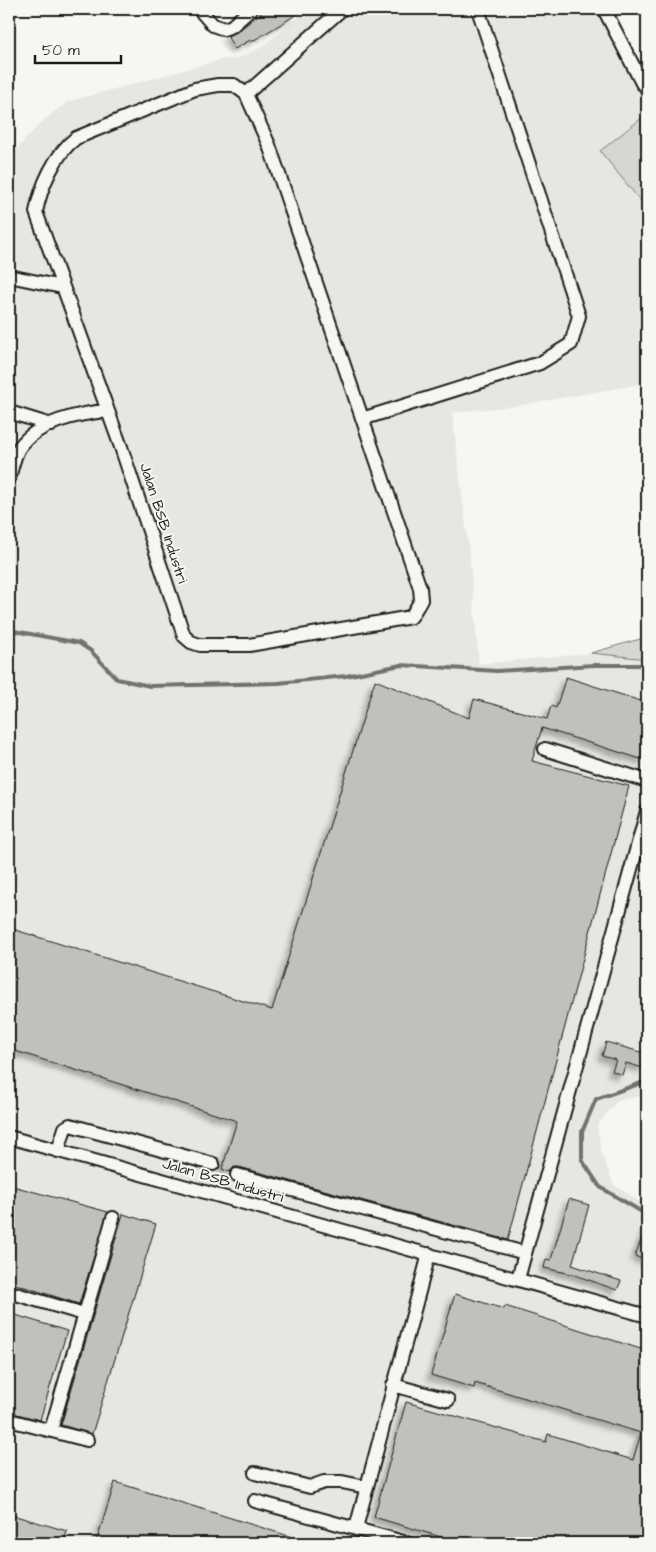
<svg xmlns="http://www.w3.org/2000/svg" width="656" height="1552" viewBox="0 0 656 1552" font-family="'Architects Daughter',sans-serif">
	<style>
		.built { fill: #e6e6e2 }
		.green { fill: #d6d6d2; stroke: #797977 }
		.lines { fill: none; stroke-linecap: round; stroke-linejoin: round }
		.stream { stroke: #727271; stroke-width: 4 }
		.building { fill: #c0c0bd; stroke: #1c1c1c; filter: url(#shadow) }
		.minor-casing { stroke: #1c1c1c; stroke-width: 16 }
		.minor { stroke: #f6f6f2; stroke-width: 12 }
		.labels { text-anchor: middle; stroke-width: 4; stroke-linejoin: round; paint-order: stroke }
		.street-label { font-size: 15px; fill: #1c1c1c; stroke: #f6f6f2 }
	</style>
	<defs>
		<filter id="shadow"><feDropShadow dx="-4.5" dy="4.5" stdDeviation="2.5" flood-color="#0004"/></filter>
	</defs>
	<rect width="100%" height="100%" fill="#f6f6f2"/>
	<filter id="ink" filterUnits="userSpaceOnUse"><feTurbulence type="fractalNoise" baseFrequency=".02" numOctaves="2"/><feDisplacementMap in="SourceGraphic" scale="10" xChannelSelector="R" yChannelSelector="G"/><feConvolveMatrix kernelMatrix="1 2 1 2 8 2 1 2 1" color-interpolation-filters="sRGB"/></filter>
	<g filter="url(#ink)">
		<!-- built -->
		<path class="built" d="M308 9H595L647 107V114L600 151 647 209V383L521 405 452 413 470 560 479 664 591 653 647 659V1095L618 1100 597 1125 602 1155 614 1185 647 1206V1543H9V157L44 120 67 102 224 59H236L262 47Z"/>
		<!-- green -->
		<path class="green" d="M647 114V209L600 151Z
			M647 637V659L591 653Z"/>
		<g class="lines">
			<!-- stream -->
			<path class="stream" d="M9 630 79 643 91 651 117 679 150 686 278 683 346 676 401 665 497 671 594 665H647
				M647 1081 596 1099 582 1132V1160L600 1187 647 1215"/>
		</g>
		<!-- building -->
		<path class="building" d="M266 9H291L296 15 251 42 250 40 235 49 227 36 237 32Z
			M566 677 647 703V748L644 760 542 728 532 761 629 786 508 1240 239 1167H234L230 1172 222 1169 237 1121 9 1049V928L272 1010 375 680 469 718 474 699 547 719 551 706 556 708Z
			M606 1042 647 1054 643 1068 626 1063 622 1075 612 1071 616 1060 602 1056Z
			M9 1185 108 1212 79 1304 9 1282Z
			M569 1199 589 1205 572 1265 621 1281 617 1290 572 1274 544 1268 546 1259 551 1260Z
			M123 1214 156 1224 92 1434 61 1425Z
			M646 1227H647V1261L635 1256Z
			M455 1294 504 1309 505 1306 647 1351V1543H532L510 1537 508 1543H461L374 1517 406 1402 546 1442 548 1434 633 1460 641 1433 475 1383 474 1388 431 1375Z
			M9 1313 67 1331 40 1420 9 1412Z
			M115 1482 305 1541 304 1543H96Z
			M9 1514 67 1531 64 1543H9Z"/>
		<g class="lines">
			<!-- minor casing -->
			<g class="minor-casing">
				<path id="minor" d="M199 9 213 25 224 29 232 26 251 9
					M604 9 642 83 647 88
					M218 85H234L246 94 269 145 420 588 421 600 411 617 249 645H200L191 642 184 636 121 447 36 212C41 186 55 154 76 138L195 89Z
					M246 94 342 9
					M9 276 62 287
					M9 412 51 425
					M362 419 540 363 571 344 579 316 478 9
					M9 478C12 468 14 456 19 448 37 422 80 413 108 411
					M545 749 647 781
					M9 1137 647 1316
					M58 1151 65 1128 70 1125 213 1164
					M237 1175 525 1253
					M518 1279 647 811
					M9 1292 84 1314
					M393 1385 448 1400
					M9 1420 87 1440
					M51 1430 113 1218
					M255 1473 310 1487 324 1482H342L366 1487
					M255 1501 407 1543
					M356 1528 429 1254"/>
			</g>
			<!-- minor -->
			<use href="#minor" class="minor"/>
		</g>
	</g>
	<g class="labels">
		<!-- street labels -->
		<g class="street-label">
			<text transform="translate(164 523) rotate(72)" y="5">Jalan BSB Industri</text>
			<text transform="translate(223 1180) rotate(16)" y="5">Jalan BSB Industri</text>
		</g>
	</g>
	<!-- margin -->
	<rect width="656" height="1552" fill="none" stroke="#f6f6f2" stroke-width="30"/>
	<rect x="15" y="15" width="626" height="1522" fill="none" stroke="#1c1c1c" stroke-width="2" filter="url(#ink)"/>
	<!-- scale -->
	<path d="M35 55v8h86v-8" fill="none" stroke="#1c1c1c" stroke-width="2.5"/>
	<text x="42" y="55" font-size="15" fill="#1c1c1c" stroke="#f6f6f2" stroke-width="4" paint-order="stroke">50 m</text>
</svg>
